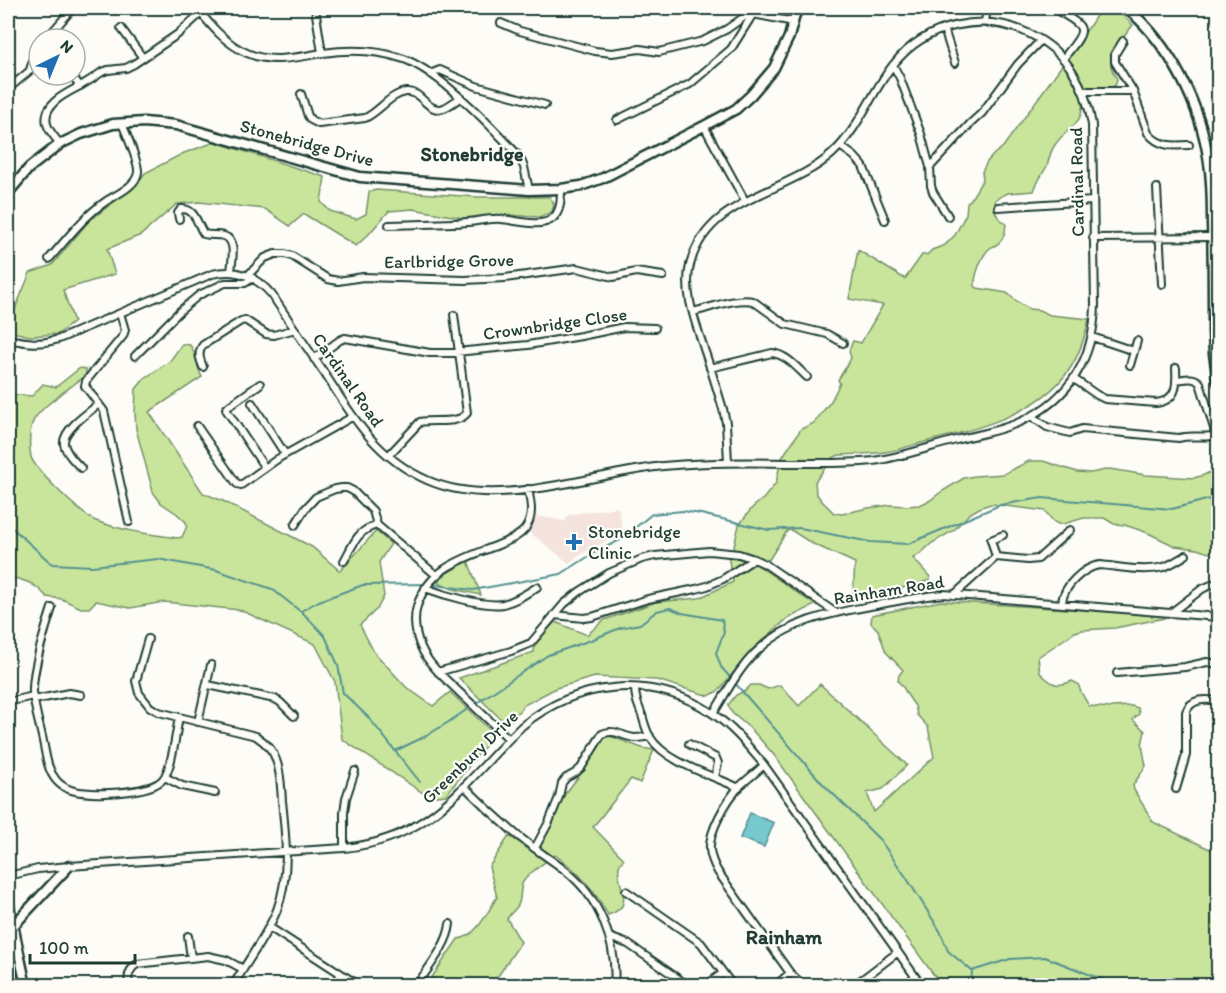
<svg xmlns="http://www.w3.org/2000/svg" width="1226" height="993" viewBox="0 0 1226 993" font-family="Itim,sans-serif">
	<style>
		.built { fill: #f5e3de }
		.green { fill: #c9e59c; stroke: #749168; stroke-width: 1.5 }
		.water { fill: #78c9ce; stroke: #549190; stroke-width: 1.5 }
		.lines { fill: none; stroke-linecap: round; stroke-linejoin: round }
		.stream { stroke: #549190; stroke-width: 2 }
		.street-casing { stroke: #1f3d34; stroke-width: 10 }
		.secondary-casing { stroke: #1f3d34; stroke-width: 13 }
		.street { stroke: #fdfcf7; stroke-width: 6 }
		.secondary { stroke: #fdfcf7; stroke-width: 8 }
		.poi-dot { fill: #1f6fb2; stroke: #fdfcf7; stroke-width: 2 }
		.labels { text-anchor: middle; stroke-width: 4.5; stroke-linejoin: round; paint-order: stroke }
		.street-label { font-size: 18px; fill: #1f3d34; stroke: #fdfcf7 }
		.poi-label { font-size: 18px; fill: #1f3d34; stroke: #fdfcf7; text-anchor: start }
		.neighbourhood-label { font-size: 20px; font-weight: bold; fill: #1f3d34; stroke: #fdfcf7 }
	</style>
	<rect width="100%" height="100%" fill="#fdfcf7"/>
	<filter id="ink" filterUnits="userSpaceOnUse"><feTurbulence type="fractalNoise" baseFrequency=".0167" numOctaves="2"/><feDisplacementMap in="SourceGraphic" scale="12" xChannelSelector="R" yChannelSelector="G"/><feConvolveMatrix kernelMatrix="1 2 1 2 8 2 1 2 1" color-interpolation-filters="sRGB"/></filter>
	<g filter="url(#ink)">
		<!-- built -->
		<path class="built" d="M618 507 623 533 586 551 569 563 529 532 537 516 565 521 568 515Z"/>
		<!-- green -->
		<path class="green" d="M1101 8H1115L1133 25C1126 34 1108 54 1111 66 1112 71 1115 75 1117 79L1116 84 1111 88H1088L1082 96C1086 128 1065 126 1053 148 1050 153 1049 160 1047 166 1042 175 1037 182 1034 191L1008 193 996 199 994 209 998 217 1006 224C1005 233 1004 240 996 245 991 248 992 246 988 250 981 257 974 277 975 286L977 288 1007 293 1019 303 1029 309 1039 310 1050 315 1089 319C1085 337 1080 354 1069 370 1040 413 978 429 929 441 915 444 900 450 885 452 870 454 854 454 839 455L832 458 815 482 816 493 821 500 834 513 842 514 868 508 891 505 907 506 919 505 929 501 941 492 964 478 975 476 1004 474 1029 461H1043L1077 472 1091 473 1110 469 1146 475 1194 478 1204 475 1218 468V546L1209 553 1197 549 1175 546 1148 533 1125 525 1114 524 1104 518H1084L1063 524H1058L1053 521 1045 511 991 504 981 507 969 514 954 530 932 543 920 554 913 558 930 577V580C906 588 878 594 853 594L855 563 853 562 811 543 791 530 787 531 767 563 756 557 733 550 739 525 752 508 764 498 776 483 781 459 801 429 814 423 831 401 840 383 838 380 849 362 851 358 849 351 853 341 861 343 883 305 849 299 858 250 905 279 922 255H927L932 250 945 245 955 235 966 214 967 203 971 199 983 179 982 172 987 162 994 154 1003 147 1062 65 1069 58Z
			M215 142 325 177 321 202 330 211 356 219 366 214 369 192 376 190 477 197H550L554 204 552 212 539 217 507 215 463 218 413 209 389 211 368 235 356 246 304 214 290 226 265 209 199 202 177 204 141 235 107 249 115 274 63 290 74 322 58 334 30 336 8 331V326L30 273 52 265 89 221 134 187 145 173 184 153Z
			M182 344 190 345C197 354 196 367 202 377L149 412 203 493 223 501 312 547 340 571 376 531 391 544 379 562 384 596 377 609 360 625 374 652 406 687 433 706 450 692 490 730 489 741 446 795 429 797 342 739 335 682 315 644 240 610 164 602 130 608 96 601 89 608H81L62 599 47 597 38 588 30 583 19 579 8 577V394L32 396 43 384 56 387 80 368 86 369V375C72 387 37 408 32 424 29 433 29 448 31 457 35 470 83 516 96 521 123 531 150 534 178 538L182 537 187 526 186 522 176 513 161 503 153 492 136 429 135 412 136 389 145 378 170 361Z
			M728 556 753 562 815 605 787 619 753 649 718 691 709 696 657 680 595 677 556 688 524 705 507 725 459 678 534 652 535 642 555 622 587 635 604 620 656 602 699 598 733 582Z
			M468 561 481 595 453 589 438 583 443 575Z
			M941 601 1165 615 1164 618 1115 628 1082 630 1075 632 1038 657 1040 673C1052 684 1056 688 1072 681L1078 684 1081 692 1089 706 1109 708 1112 707 1132 706 1138 708 1139 714 1134 718 1133 720 1145 731 1142 745 1146 766 1133 785 1134 790 1153 822 1218 853V985H941L774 755 752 730 732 713 728 705 736 695 745 691 751 685H759L768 689 780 685 799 706 820 684 907 765 883 789 867 793 874 812 934 757 928 727 917 715 915 706 908 696 903 687 898 681 899 675 903 670 886 652 878 630 871 623 872 615Z
			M607 735 642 748 654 750 640 783 631 779 593 827 624 859C622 861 619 864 619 867 615 884 638 906 608 915 595 890 579 871 555 855 547 861 526 874 522 884 520 890 521 897 519 903 517 909 510 913 507 919L521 942 492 985 426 986 458 939C476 938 488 911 497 897L489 867 509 836 534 851 552 821 565 794 586 767 602 739Z
			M8 953 21 985H8Z"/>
		<!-- water -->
		<path class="water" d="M750 813 774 823 764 847 740 838Z"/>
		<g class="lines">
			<!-- stream -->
			<path class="stream" d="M8 524 52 564 92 566 158 559 216 570 272 589 305 615 325 636 338 665 343 693 369 718 420 782
				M301 611 319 601 363 585 428 584 473 590 561 574 594 553 620 540 652 514 683 511 701 514 769 530 800 528 870 542 908 544 1000 505 1042 498 1172 509 1218 497
				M395 751 426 736 447 723 548 655 591 640 620 628 640 624 657 611 670 608 682 613 722 620 724 632 716 653 721 667 822 783 880 840 906 877 940 931 948 951 972 971 1010 959 1045 957 1119 986
				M971 986 972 971"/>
			<!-- street casing -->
			<g class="street-casing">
				<path id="street" d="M197 8C210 25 226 44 247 53 272 64 297 57 323 53 350 49 378 50 404 59 440 72 492 127 519 156L524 167 529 190
					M315 8 322 53
					M1053 8C1088 29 1089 26 1063 59
					M985 22 987 8
					M501 23 520 31 595 51 612 53 640 49 659 52 703 41 727 29 744 17 749 15 753 14 794 22
					M121 28 143 58
					M944 29 955 63
					M46 39 73 8
					M1123 41 1115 54V62L1133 91 1148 133C1159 147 1173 146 1189 145
					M893 65 900 78 921 134 930 167 931 186 933 192 948 216
					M30 70 34 57 39 49
					M430 74 440 70 476 86 545 105
					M71 75 80 86
					M8 89 39 63
					M1084 91H1133
					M301 94 308 116 311 120 319 124 365 118C379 112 390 94 406 92 422 90 427 114 444 108 449 106 455 101 460 98
					M617 120 690 84 731 49 753 14
					M704 126 745 201
					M60 144C56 138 49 132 47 124 42 103 67 93 82 85 89 81 95 77 102 72L108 70 126 68 134 64 178 34 201 13
					M840 146 854 156 863 166 885 220
					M930 167 971 123 982 113 1018 64 1041 40
					M8 175 16 182
					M1157 188 1162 284
					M998 207 1093 201
					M179 219 178 213 181 209C196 208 197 225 204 234 211 236 217 234 224 236 237 240 232 261 231 271
					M389 225C415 224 442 224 469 222 480 221 490 218 501 219 515 220 540 228 552 219 561 212 561 199 561 189
					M1093 238 1213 237
					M49 259C67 239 83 217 105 202 115 195 137 186 138 172 139 162 126 134 122 123
					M248 275 265 258 275 254H285L292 256 328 279 338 281 363 277 465 280 505 278 577 268 613 277 636 272 663 276
					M693 312C710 308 736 297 753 301L785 324 827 334 843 343
					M120 313 125 330 123 336 86 381 85 386 104 411 129 522
					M1092 337 1134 351
					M8 339C28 343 39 345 59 339L212 274C236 268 256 276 272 295 290 322 307 348 325 374 353 418 377 458 427 480 496 511 590 474 663 466 705 462 746 462 788 463 816 463 845 464 873 461 903 457 931 446 960 439 981 434 1003 430 1022 421 1070 398 1094 358 1095 305L1092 125C1086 87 1068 53 1032 35 985 11 926 23 893 65 871 93 859 129 832 154 787 194 707 197 690 265 683 293 696 323 704 349 711 369 717 389 723 409L726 423 728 462
					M135 356 181 310 199 295 225 283H245L253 278
					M314 359 340 340 345 338 430 353H446L528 345 581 336 624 327 655 328
					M1130 365 1137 341
					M203 367C200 359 197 353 203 345L241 321 245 320 266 334 274 335 295 329
					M710 368 772 353C787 355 796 367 807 377
					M1074 379 1097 395 1105 399 1156 403C1177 400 1177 386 1176 368
					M260 384 229 406 226 409 227 411 265 468
					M252 403 285 454
					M1031 416 1047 427 1062 431 1070 433 1082 429 1179 438C1191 434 1204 439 1216 435L1200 383C1194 376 1185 379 1177 380
					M197 426 237 484 241 485 279 458 352 417
					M388 456 420 422C434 419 458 425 467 413L454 315
					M81 468C74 461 66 453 64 444 62 430 89 412 99 404
					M295 525 305 509 316 497 335 489 342 488H347L353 491 373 511 377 525 436 575
					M996 557 991 540 1003 535
					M344 561C353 545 357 530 377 525
					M425 588C444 595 484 607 503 604 516 601 526 594 537 587
					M954 595 996 557 1028 560 1038 559 1070 530
					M1062 603C1063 586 1084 567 1100 565 1121 567 1144 572 1164 567 1172 564 1179 559 1186 555
					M52 608C45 630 32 670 33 692 34 708 40 726 43 741 46 755 47 769 56 780 60 785 65 788 71 790 89 796 151 794 163 779 172 769 176 732 179 717
					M1172 612 1202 589 1218 582
					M554 615 584 618 592 617 648 599 696 589 707 586 723 579 754 559
					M148 639 136 681 139 693 150 707 159 712 179 717 256 736C265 742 273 749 276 760 281 772 281 788 282 801 286 838 290 875 277 910 266 937 247 961 233 986
					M438 672 511 651 531 643 564 604 579 592 609 573 642 559 655 556 709 551 739 554 754 559 765 564 836 613
					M1117 673 1185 667 1207 662 1218 664
					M208 685 275 699 280 702 294 716
					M635 688C635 698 638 705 642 715 644 722 646 730 650 737 666 763 712 775 739 788
					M34 700 69 693 81 695
					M8 702 33 696
					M713 714C726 693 738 670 755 653 788 620 832 613 876 605 899 601 921 596 944 594L1218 617
					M198 722 211 665
					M509 739C492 723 475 707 459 692 448 681 435 671 427 658 417 643 412 624 417 606 430 567 463 559 498 545 507 541 518 538 525 529 534 517 531 503 528 489
					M689 744 716 758 718 763 715 777
					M764 765C756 773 747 779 739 787 727 800 708 832 710 850 711 858 714 865 718 872L790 973 804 986
					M165 777 182 786 215 793
					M464 786C479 801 495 816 511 830 528 845 548 857 566 871 599 897 618 944 614 986
					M1176 789 1186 755V712C1191 698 1206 699 1218 701
					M344 848V812L346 798 355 771
					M535 848 549 822 559 797 562 783 566 778 575 773 581 768 602 734C614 728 623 737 635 738 640 738 645 737 650 736
					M8 876 38 869 69 866 344 848C433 839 463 783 522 726 577 681 651 673 712 713 733 727 748 746 764 765L922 986
					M626 891 701 943 733 986
					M269 927 360 986
					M188 936 191 958
					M609 937 628 944 689 986
					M129 986C127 976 129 969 137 964L208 956 226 960 243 969
					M333 986 341 974
					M416 986C428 968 448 945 450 924
					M705 986 723 973
					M775 986 790 973
					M851 986 864 978 898 952"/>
			</g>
			<!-- secondary casing -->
			<g class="secondary-casing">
				<path id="secondary" d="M1127 8C1171 46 1201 105 1209 163 1212 183 1212 202 1212 222 1213 259 1213 296 1213 332L1214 354 1218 382
					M8 193 29 168 60 144 81 134 113 124 144 122 176 125 360 177 529 190 561 189 581 186 603 178 704 126 736 109 751 95 774 68 789 37 797 8
					M8 901 26 986
					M13 926 69 866"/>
			</g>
			<!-- street -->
			<use href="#street" class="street"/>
			<!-- secondary -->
			<use href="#secondary" class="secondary"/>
		</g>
	</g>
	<!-- markers -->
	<path class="poi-dot" d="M571 533h6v6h6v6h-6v6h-6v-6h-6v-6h6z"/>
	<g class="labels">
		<!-- street labels -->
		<g class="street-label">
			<text transform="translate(307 143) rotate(15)" y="6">Stonebridge Drive</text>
			<text transform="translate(1077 182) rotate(-91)" y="6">Cardinal Road</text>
			<text transform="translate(449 261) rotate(-1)" y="6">Earlbridge Grove</text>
			<text transform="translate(555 324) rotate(-8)" y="6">Crownbridge Close</text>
			<text transform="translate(348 380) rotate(55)" y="6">Cardinal Road</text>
			<text transform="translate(889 590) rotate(-9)" y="6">Rainham Road</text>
			<text transform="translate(470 757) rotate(-44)" y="6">Greenbury Drive</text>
		</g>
		<!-- poi labels -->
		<g class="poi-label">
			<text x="588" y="538">Stonebridge<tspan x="588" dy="21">Clinic</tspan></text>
		</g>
		<!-- neighbourhood labels -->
		<g class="neighbourhood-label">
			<text x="472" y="161">Stonebridge</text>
			<text x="784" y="944">Rainham</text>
		</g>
	</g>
	<!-- margin -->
	<rect width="1226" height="993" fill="none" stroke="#fdfcf7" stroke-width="30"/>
	<rect x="15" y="15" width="1196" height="963" fill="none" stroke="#1f3d34" stroke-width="2" filter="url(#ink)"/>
	<!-- north arrow -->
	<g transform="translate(57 57) rotate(43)"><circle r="28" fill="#fdfcf7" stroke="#a4b0a9" stroke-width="1.5"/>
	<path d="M0-4.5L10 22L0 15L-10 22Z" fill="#1f6fb2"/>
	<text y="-9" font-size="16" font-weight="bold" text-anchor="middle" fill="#1f3d34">N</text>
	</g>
	<!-- scale -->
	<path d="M30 954v9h105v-9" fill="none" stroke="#1f3d34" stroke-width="3"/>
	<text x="39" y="954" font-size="18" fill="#1f3d34" stroke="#fdfcf7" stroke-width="4.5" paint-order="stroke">100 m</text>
</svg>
